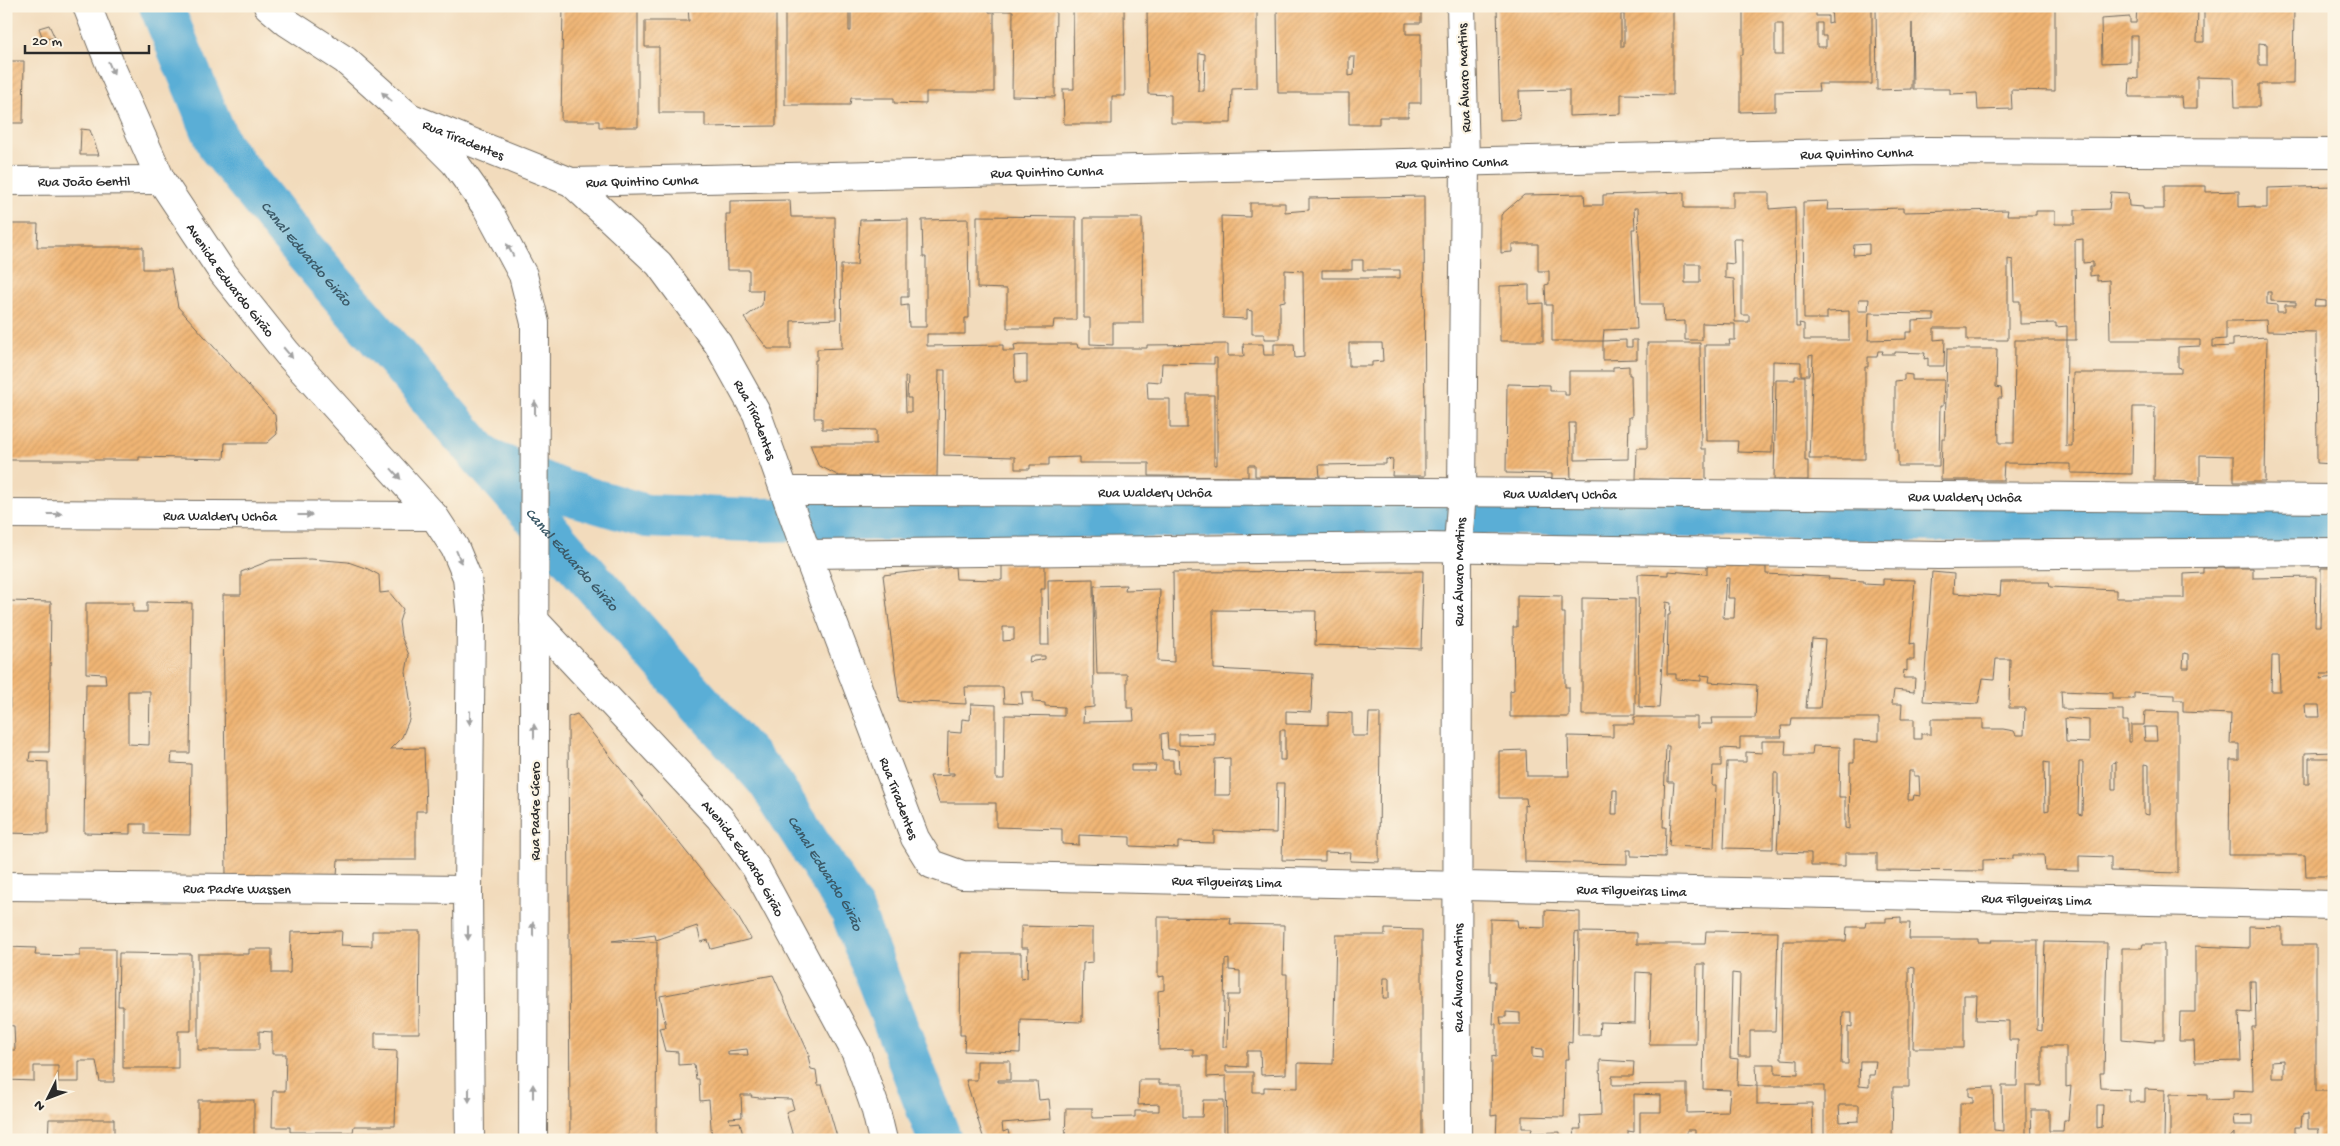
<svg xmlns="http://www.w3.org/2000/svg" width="2340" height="1146" viewBox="0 0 2340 1146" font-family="'Gochi Hand',sans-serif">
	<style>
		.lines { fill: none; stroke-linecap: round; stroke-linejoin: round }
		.canal { stroke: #5aaed6; stroke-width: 44 }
		.building { fill: url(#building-hatch); fill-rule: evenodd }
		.minor-casing { stroke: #71695e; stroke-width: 30 }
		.major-casing { stroke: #71695e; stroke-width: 30 }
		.minor { stroke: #fff; stroke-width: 28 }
		.major { stroke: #fff; stroke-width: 28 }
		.oneway { fill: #a0a0a0 }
		.labels { text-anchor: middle; stroke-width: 4.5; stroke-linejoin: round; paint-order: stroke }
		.street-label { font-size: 14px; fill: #2b2b2b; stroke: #fcf5e5 }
		.water-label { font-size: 15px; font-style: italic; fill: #3b5967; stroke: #fcf5e5 }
	</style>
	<defs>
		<pattern id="building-hatch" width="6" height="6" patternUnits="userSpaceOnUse" patternTransform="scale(1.25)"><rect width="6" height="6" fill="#f0b574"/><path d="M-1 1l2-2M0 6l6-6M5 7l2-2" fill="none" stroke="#ce9c65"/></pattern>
	</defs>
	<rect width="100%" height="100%" fill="#fcf5e5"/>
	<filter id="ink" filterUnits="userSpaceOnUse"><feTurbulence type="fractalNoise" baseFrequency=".02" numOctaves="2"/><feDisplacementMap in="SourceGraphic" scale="10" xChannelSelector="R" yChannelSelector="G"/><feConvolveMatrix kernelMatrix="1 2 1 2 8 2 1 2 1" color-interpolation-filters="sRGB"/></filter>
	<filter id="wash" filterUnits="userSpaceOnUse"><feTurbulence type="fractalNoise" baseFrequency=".0096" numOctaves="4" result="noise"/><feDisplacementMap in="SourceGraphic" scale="20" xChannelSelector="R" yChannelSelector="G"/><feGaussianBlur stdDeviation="1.12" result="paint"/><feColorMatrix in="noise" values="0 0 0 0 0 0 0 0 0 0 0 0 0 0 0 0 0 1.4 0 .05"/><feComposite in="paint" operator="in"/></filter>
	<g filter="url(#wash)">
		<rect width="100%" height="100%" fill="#f2dbbc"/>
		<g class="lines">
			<!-- canal -->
			<g class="canal">
				<path id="s1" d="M161 6 220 147 288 232 484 459 769 781 852 911 940 1140"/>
				<path d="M484 459 565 492 646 516 749 520 1495 513 2334 526"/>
			</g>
		</g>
		<g id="blocks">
			<!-- building -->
			<path class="building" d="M563 6H638V127H599V121H561Z
				M688 6H776V126L705 127V113H659V47H645V21H689Z
				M785 6H849V31H851V6H927V12H930V6H989V12H994V92H926V104L894 103V98H851L850 105H785Z
				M994 6H1056L1055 97 1012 96 1013 11H994Z
				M1073 6H1124L1125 96H1112V124H1064L1063 89H1074Z
				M1147 6H1206V8L1257 6V88L1232 89 1231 123H1171V95L1148 94ZM1199 53 1205 54 1204 91H1198Z
				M1277 6H1421V23H1406V34H1421V103H1408V117H1379V124H1349V93H1278ZM1349 57H1355L1354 75 1349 76Z
				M1497 6H1673V95L1621 94V114L1569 116V90L1519 91 1520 119 1500 120ZM1621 14H1624V47H1621Z
				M1743 6H1816V16H1828V23L1832 22 1831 8H1824V6H1872V84H1818L1819 91 1775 92V111L1740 112V55H1743ZM1817 23H1822V36H1826V47H1817ZM1775 24H1783V55H1775Z
				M1876 6H2055V91L2011 90 2012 109 1978 110 1977 93 1950 94V89H1913L1912 23 1911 89 1877 90Z
				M2137 6H2198L2197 42H2204V6H2294L2293 84H2259V107H2235L2234 78 2197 77V108H2182L2181 97H2129L2130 78 2138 79V36H2130V62L2102 63 2101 19 2130 17V23H2136ZM2259 43 2267 44V65H2259Z
				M49 25 55 38 43 39 39 28Z
				M6 61H24L23 123H6Z
				M81 129 90 130 99 155H80Z
				M2164 186H2206V192L2239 191V207L2255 206V208H2267V188L2334 186V464L2317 463 2316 332 2267 331 2266 320 2236 321H2226V339L2213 340V347L2233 346V339L2267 337 2265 482H2234V456L2200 455V482L2154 481 2155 407H2133L2132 474 2071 473V464L2004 463 2003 480H1941L1942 439H1945L1947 349H1997L1996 387 2001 388 2002 398H1998L1999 443H2014L2015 340H2067L2066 446H2072L2073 373H2181V368L2178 367V347L2200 346V340H2110L2109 280 2097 281V275L2090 276V267H2093V262L2083 263V239L2075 240 2076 340H2067V326L2056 327V323L2020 324V301H2014L2013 260 2008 259V340H1967V328H1934V340L1945 339 1944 366H1928V358L1924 359 1925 353 1895 352V354H1882L1883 351H1878L1877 357H1868V367H1865V459H1809L1813 355 1809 356V375H1801V362L1773 361 1772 453 1737 452 1738 441H1706L1705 345H1730L1729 340H1735V324L1702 323V340H1685V321L1664 322 1663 304H1641L1638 208H1634L1635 229H1632L1637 329 1604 330 1603 341H1552V305H1546L1545 285 1549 284V271H1538V244H1512V252L1501 253V215L1524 195 1584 194 1585 205H1603V195L1684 192V208H1733V192H1769V209L1795 207 1796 327H1800L1799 323 1804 324V340H1849V311L1827 312V319H1804L1803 202 1828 201 1827 210 1903 208V212L2008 210 2007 215H2036V211H2055V224H2075V210L2109 209 2111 192 2128 193 2129 206 2143 207V209H2164ZM1733 239H1742V315H1749V322H1735L1734 279 1725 278V263L1734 264ZM1869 244V254L1853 255 1854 245ZM1685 264H1700V283H1685ZM2267 292H2271V301L2296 302V305H2285V312H2277V305L2267 304ZM1859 299H1869L1868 311H1858ZM2315 300 2326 301V306H2314ZM1869 313 1934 314V320L1912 321V332H1906V339L1868 340Z
				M1424 196 1425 476H1392L1393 460 1386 459V464L1319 465 1320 477 1255 476V465H1248V477L1149 476V463H1079V457L1049 458V465H1030V469H1015V457L944 455 945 370H939L937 477 839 476 818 465 810 444H876V430L822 429V418H814L815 360H817V349L842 348 841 265H857L860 220 908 219V297H901V306L908 305 909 327H926V257H923L922 220 968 219 969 318H965V334H927V346L1003 345V351H1015L1014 345 1019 344H1077L1078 348H1147V345L1228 344V356H1244L1243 344H1263L1264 355H1274V344H1294L1295 358 1304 357 1303 271 1285 270V301L1280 302V339H1264V334H1252V311L1247 310V319L1223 318 1221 216 1250 217V203H1285V212L1309 210V198ZM1352 260H1363V270H1400V278H1322V270H1352ZM1349 343H1382L1383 361 1372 362V366H1349ZM1027 355V383H1015L1014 356ZM1214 358H1217V465H1214V395H1187V428H1170V399H1148L1147 381 1161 382 1162 363 1214 364ZM905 377H908L907 398H911V412H906Z
				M790 200 791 217H835L836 319 791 321V349H768L744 318 762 305 763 290H749V270H727L726 214H730V201Z
				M977 216 1076 217V320H1054L1053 328H1007V289L977 288Z
				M1084 218H1142L1143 323H1113V345L1090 344V318H1084Z
				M6 224H38L37 247H143V269H171L178 307 275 415 277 434 267 443H225L224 459 139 457V460H6Z
				M1529 285V304L1543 303V341H1500V286Z
				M1626 340V347H1632V340H1637V359L1603 360V341Z
				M1647 343H1700L1701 449H1706V480L1636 479 1637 448H1647Z
				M1629 366V375H1631L1632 417H1629L1628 459 1575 460V423H1569L1571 479H1552V474L1506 473 1507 384 1550 385V391H1565V395H1569V371H1613V367Z
				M1904 374 1912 375V380H1944L1943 406H1940L1939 466H1898V450H1895V381L1904 380Z
				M1795 376H1805V461H1808V480H1774L1776 380H1795Z
				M311 559 348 562 368 569 379 575 380 593 389 592 403 609 399 622 401 636 409 655 406 672 411 705 409 720 402 737 390 749 424 748 426 811H416V860H338L337 876 226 877 223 595H241V572L259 565 271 560Z
				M1002 564H1045V589H1041V645H1049L1048 580 1093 579 1094 707 1084 708 1083 722 1134 721 1133 708H1127V674H1097L1094 586 1126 585 1125 590 1160 589 1158 661 1174 662 1173 572 1423 571 1421 649 1315 645 1316 611 1213 610 1214 669 1313 674 1311 712 1286 711V724L1328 725V712L1352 713V736H1368L1369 713H1380L1379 862 1350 861 1351 853 1325 852V861L1282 860 1284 783H1277L1276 833 1214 831V843L1178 842V848L1130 846V837L1079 835V845L1062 844V829L996 827V803H939L930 776 954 775V773H947L948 732 961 733 962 719 970 720 971 704 996 705V779H1004L1005 715 1064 716V707L1045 706V703L1033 702V692H1021L1023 704 1004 703 1003 687H965L966 704 899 701 883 575 955 567 956 579 1002 580ZM1003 627H1014V640L1003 641ZM1030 656H1045V659L1029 662ZM1280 730H1285V760H1280ZM1167 733 1168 749 1178 750 1179 773H1173V760H1162L1161 734ZM1215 733V746L1179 745V734ZM1230 758V795H1214L1215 759ZM1131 765H1156L1155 771H1131Z
				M1707 565 1766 567V574L1829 577 1828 579 1864 581V584L1883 585V579L1915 580 1910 644 1914 643V660H1907V671L1904 670 1903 678H1915L1914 692 1894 690 1892 704H1902L1901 719H1914V739H1921V734H1931V719H1983V729H2003L2014 731 2016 735H2024L2025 708H2009L2010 659H1996L1994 679 1983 678 1978 704 1923 701 1932 572 1954 574 1953 593 2000 596 2001 582H2049L2050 587 2116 590V598H2184V574L2203 573V568H2253V578L2316 577 2315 626H2320L2321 568H2334V674H2321L2320 679 2334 677V752L2305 753V784H2309V758H2334V876H2306L2305 855H2229L2230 760H2239V744H2230L2231 714 2183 712V700H2174V695L2134 693V699H2112V693L2061 691 2062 709 2123 710V721H2128V742H2131V725H2144L2145 711 2178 712V873L2111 871V857L2079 856V871H2074L2045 870 2044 855H2013V859L1983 860V871L1877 870V853H1845V866H1811V853L1777 852 1780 794H1778V773H1774L1773 849 1724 848 1727 762H1746V752L1762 753V741H1786L1785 755H1812L1813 746 1840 747 1839 797H1845V828L1849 829 1850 763H1854V740L1879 741V718H1792L1791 726H1781L1782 737H1740V749L1721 748V766H1713L1712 786H1716L1714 848 1669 846 1674 782H1668L1669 746H1666L1663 827H1666L1665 857 1631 856V850H1627V864L1525 862 1524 805 1527 806 1526 798H1499V751L1526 750 1527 776H1569L1568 736 1613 737V724H1634V717H1697V728H1699L1700 724H1712L1711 718H1755L1757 685 1709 682 1710 676 1701 675V681L1676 679V674H1667L1668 615H1670L1671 603 1666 602 1659 708 1639 707 1638 574 1668 575V571L1707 574ZM1726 578H1729L1728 598H1735L1734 618H1723ZM1812 639 1825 640 1820 708H1806ZM2184 653 2189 654V668H2183ZM2272 656H2279L2280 691H2271ZM2305 705H2319L2320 717H2306ZM2065 718 2089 720V743L2066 742ZM2144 727H2156L2157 741H2145ZM2044 762 2049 763V810L2045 811ZM2079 762H2083L2082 815 2078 814ZM2116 762V790H2112V763ZM2144 764 2149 765V815L2144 814ZM1909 771H1914V776H1919L1920 796 1914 795 1913 800H1908ZM1613 790H1617V814H1612Z
				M1517 595 1562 596V613H1565V687H1569V717H1510V691L1514 690 1513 627H1517Z
				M1582 598 1635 599V715H1582Z
				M6 601 51 602 49 752H30L29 761 48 762V834L6 833V743H9L10 690H6Z
				M147 602 192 603 190 753H172L171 763 191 764 190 835 145 834V824H130V834L84 833 86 684H106L105 674 86 673V603H133V612H147ZM128 691H150L149 745 128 744Z
				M577 714 738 917 751 939 711 949 708 940 701 942 697 926 656 940 655 935 612 941 657 942 656 1140H570L568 717Z
				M1545 910 1580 912V932L1637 933V944H1705L1706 931 1778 932 1775 1031H1750V1056H1738L1740 974 1732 973 1730 1058 1738 1059 1737 1085 1757 1086 1756 1064H1775V1073L1798 1074V1060L1781 1059 1783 941H1846L1847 927H1865L1866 922H1886V918L1901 917V923H1910L1909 939H1978V942H1992L1991 940H2038L2037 1030 2042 1031 2045 942 2107 943 2104 1073H2100L2101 1088 2129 1089V1102H2145V1089L2165 1090 2164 1140H2032L2031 1110H2049V1131H2063L2064 1120H2068L2071 1086 2066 1087V1046H2042V1086H2026V1140H1960V1103H1973V1097L1969 1096V1088L1993 1087 1994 1130 2003 1131 2002 1086H2017L2018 1040H2009V1021L1976 1020 1977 995H1964V1048H1913L1915 968 1909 967V1087H1893L1892 1140H1824V1086H1757V1104L1812 1103 1813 1140H1695V1130H1687V1140H1640V1112H1661V1095L1634 1094V1132L1628 1131V1140H1575L1574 1129H1581L1580 1116 1601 1115 1600 1060 1634 1062 1633 1076H1612V1085L1687 1084V1113L1728 1112 1730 1090 1703 1089 1705 964H1697L1696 1044H1649L1651 973 1636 972 1635 1023 1600 1022 1599 1035H1578L1579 932 1575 933 1572 1043 1568 1042 1569 1059H1565L1564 1117 1522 1116V1128H1532L1531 1133 1560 1132V1140H1496L1497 1115 1491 1116 1492 1056 1496 1057V1024H1493L1495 981H1490V919L1517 920 1518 927 1545 928ZM1506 1012 1520 1013V1024H1501L1500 1017H1506ZM1843 1012H1852V1028L1848 1027V1064H1841ZM1532 1048 1543 1049V1058L1532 1057ZM1860 1061H1876L1874 1075H1869V1087L1859 1086ZM1839 1105H1859V1121L1840 1122ZM2097 1105H2103L2102 1127 2097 1128Z
				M1158 917 1231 918 1230 924 1284 925 1283 974H1287L1286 1074 1261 1075 1260 1051H1247V1067L1226 1066V1072H1253V1092H1264V1087L1298 1088V1063L1333 1064 1336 935H1385V929L1422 930V1140H1227L1226 1076 1207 1077V1056H1193V1049L1159 1050 1158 991 1164 990V976L1158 977ZM1229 959V970L1240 971V995H1228L1227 1047H1223L1225 960ZM1384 978H1389V998H1383Z
				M1021 926 1093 928V962L1083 963 1082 1022 1021 1020 1020 1053 964 1051 965 1035H960L961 953H1021V979L1027 978 1028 948H1021Z
				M2249 926 2282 927V945H2316V1091H2334V1140H2318L2319 1129H2308V1114L2302 1115 2301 1127H2295V1140H2234V1133L2228 1140H2170V1094L2207 1095V1100L2233 1099V1090L2253 1091 2252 1027H2256L2255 981H2250L2251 1013 2239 1012 2241 1061 2195 1062 2194 1041H2179L2180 1012H2195V946L2249 948ZM2284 1060V1078H2272V1061ZM2253 1115V1125H2234L2233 1116Z
				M342 931 341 945 372 946V931H420L419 1033H375V1050L397 1051 395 1126H354L353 1132H290V1127H272L273 1091H285L286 1054H272V1032L259 1031V1050H198V954H249V949H272V973H290L291 932Z
				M2143 944H2164V1039H2155V1042L2122 1039V948H2142Z
				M6 947 36 948 35 955 80 956V949H115L114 1082H100L96 1061H79V1082H58V1066H34V1081L6 1080V1050H15L14 1026 6 1025Z
				M119 953 191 954V1031H178V1068H123V1006H118Z
				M773 975 810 1056H808L811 1069 816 1070 818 1085H822L838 1140H794L786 1112 794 1109 791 1099 760 1098 751 1097 752 1095H741L742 1117 729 1118 730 1123 740 1122 744 1140H712L709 1100 700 1101 699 1079H696L694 1064 678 1065V1052L665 1051 659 1028 666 1027 660 996ZM747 1049 748 1055H728V1051Z
				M977 1061H1010V1080H998V1082H1037L1039 1100 1049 1099 1051 1119 1002 1123 1003 1132 1008 1130 1010 1140H984L966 1080H977Z
				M1139 1080H1159V1084H1183V1117H1202L1203 1100H1224V1140H1065L1066 1108H1092V1118L1135 1117V1111H1159V1104L1138 1105Z
				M198 1100H254V1140H198Z
				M49 1119H114V1140H48Z
				M290 1137H376V1140H290Z"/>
		</g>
	</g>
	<g filter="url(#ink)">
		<use href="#blocks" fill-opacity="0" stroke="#71695e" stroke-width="1"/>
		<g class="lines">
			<!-- minor casing -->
			<g class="minor-casing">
				<g id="minor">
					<path id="s2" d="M409 117 571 182 659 264 718 344 757 414 807 554 915 838 931 864 962 875 2334 905"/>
					<path id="s3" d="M6 181 161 180"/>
					<path id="s4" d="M571 182 1925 151 2334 153"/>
					<path id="s5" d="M786 491 1427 492 2334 499"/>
					<path id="s6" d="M6 514 434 516"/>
					<path d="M807 554 1423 547 1939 555 2334 552"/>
					<path id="s7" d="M534 620 720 818 756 868 856 1053 875 1107 883 1140"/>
					<path id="s8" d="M6 886 468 890"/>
					<path id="s9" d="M1457 1140 1458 545 1462 492 1465 160 1461 6"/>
				</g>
			</g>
			<!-- major casing -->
			<g class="major-casing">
				<g id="major">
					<path id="s10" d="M87 6 111 67 161 180 223 273 287 353 434 516 455 548 467 577 471 620 468 890 470 1140"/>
					<path d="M268 6 288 23 345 60 409 117 455 163 487 208 523 275 535 323 533 1140"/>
				</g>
			</g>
			<!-- minor -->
			<use href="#minor" class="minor"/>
			<!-- major -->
			<use href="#major" class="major"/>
		</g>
		<!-- one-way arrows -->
		<defs><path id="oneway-solid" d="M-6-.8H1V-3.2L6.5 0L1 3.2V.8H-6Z" transform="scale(1.25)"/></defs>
		<g class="oneway">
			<use href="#oneway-solid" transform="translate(111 68) rotate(67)"/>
			<use href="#oneway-solid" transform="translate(387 97) rotate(-138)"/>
			<use href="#oneway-solid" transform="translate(510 250) rotate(-119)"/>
			<use href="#oneway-solid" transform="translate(288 353) rotate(50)"/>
			<use href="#oneway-solid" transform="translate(535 408) rotate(-90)"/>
			<use href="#oneway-solid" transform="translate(396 474) rotate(48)"/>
			<use href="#oneway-solid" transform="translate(55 514)"/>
			<use href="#oneway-solid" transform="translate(305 515)"/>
			<use href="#oneway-solid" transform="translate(459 557) rotate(67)"/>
			<use href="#oneway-solid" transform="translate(470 718) rotate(91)"/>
			<use href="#oneway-solid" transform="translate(534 731) rotate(-90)"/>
			<use href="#oneway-solid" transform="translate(533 929) rotate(-90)"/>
			<use href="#oneway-solid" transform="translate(468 933) rotate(90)"/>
			<use href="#oneway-solid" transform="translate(533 1091) rotate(-90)"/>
			<use href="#oneway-solid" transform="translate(469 1095) rotate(90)"/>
		</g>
	</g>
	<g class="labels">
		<!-- street labels -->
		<g class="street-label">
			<text transform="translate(1463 78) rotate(-92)" y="5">Rua Álvaro Martins</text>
			<text dy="5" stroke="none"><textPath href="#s2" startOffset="59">Rua Tiradentes</textPath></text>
			<text dy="5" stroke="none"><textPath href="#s4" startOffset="1286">Rua Quintino Cunha</textPath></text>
			<text dy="5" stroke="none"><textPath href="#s4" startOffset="881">Rua Quintino Cunha</textPath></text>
			<text dy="5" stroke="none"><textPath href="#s4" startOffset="476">Rua Quintino Cunha</textPath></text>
			<text dy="5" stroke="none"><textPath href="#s4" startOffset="71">Rua Quintino Cunha</textPath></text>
			<text dy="5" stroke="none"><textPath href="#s3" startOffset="78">Rua João Gentil</textPath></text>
			<text dy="5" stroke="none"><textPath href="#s10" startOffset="311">Avenida Eduardo Girão</textPath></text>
			<text dy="5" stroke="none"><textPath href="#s2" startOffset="479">Rua Tiradentes</textPath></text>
			<text dy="5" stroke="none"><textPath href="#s5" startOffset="369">Rua Waldery Uchôa</textPath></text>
			<text dy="5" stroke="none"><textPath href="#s5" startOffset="774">Rua Waldery Uchôa</textPath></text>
			<text dy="5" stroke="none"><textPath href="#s5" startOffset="1179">Rua Waldery Uchôa</textPath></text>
			<text dy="5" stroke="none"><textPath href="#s6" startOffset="214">Rua Waldery Uchôa</textPath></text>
			<text dy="5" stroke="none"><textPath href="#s9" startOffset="568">Rua Álvaro Martins</textPath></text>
			<text dy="5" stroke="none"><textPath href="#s2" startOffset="884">Rua Tiradentes</textPath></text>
			<text transform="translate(534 811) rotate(-90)" y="5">Rua Padre Cícero</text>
			<text dy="5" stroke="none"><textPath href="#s7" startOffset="318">Avenida Eduardo Girão</textPath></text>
			<text dy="5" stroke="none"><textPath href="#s2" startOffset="1255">Rua Filgueiras Lima</textPath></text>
			<text dy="5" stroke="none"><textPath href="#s8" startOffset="231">Rua Padre Wassen</textPath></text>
			<text dy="5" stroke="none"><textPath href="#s2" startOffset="1660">Rua Filgueiras Lima</textPath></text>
			<text dy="5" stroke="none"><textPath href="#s2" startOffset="2065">Rua Filgueiras Lima</textPath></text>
			<text dy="5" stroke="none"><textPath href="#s9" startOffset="162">Rua Álvaro Martins</textPath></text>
		</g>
		<!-- water labels -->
		<g class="water-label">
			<text dy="5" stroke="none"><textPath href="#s1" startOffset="290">Canal Eduardo Girão</textPath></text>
			<text dy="5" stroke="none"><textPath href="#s1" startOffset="695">Canal Eduardo Girão</textPath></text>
			<text dy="5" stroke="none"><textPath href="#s1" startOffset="1100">Canal Eduardo Girão</textPath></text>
		</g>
	</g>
	<!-- margin -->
	<rect width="2340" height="1146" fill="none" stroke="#fcf5e5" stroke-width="25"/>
	<!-- north arrow -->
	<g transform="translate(48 1098) rotate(228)" stroke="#fcf5e5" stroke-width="4" paint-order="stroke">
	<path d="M0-4L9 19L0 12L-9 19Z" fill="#2b2b2b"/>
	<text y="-8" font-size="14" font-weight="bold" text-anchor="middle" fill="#2b2b2b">N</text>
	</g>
	<!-- scale -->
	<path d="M25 45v8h124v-8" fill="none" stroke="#2b2b2b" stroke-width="2.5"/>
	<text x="32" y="45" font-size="15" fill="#2b2b2b" stroke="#fcf5e5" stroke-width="4" paint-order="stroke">20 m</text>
</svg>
